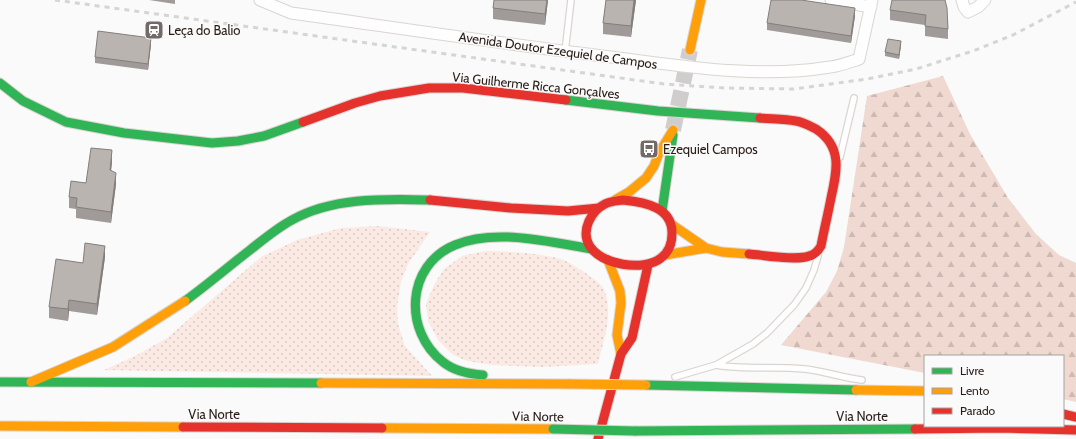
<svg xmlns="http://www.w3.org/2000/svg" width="1076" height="439" viewBox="0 0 1076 439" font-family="Cabin,sans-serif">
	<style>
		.grass { fill: url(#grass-dots) }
		.forest { fill: url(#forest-firs) }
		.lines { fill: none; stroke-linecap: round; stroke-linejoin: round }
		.secondary-tunnel { stroke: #d0cecd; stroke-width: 16; stroke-dasharray: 16 8; stroke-linecap: butt }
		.lane-casing { stroke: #dbd5d2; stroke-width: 8 }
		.street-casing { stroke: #dbd5d2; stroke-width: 13 }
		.fast-casing { stroke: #dbd5d2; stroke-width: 11 }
		.slow-casing { stroke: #dbd5d2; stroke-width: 11 }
		.jam-casing { stroke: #dbd5d2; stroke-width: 11 }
		.lane { stroke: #fefefe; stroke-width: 5.5 }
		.street { stroke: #fefefe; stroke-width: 11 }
		.fast { stroke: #30b455; stroke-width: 9 }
		.slow { stroke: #ff9f0a; stroke-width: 9 }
		.jam { stroke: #e5322d; stroke-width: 9 }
		.rail { stroke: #d6d5d5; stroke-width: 3; stroke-dasharray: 5 5; stroke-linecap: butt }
		.fast-bridge-casing { stroke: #dbd5d2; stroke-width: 11; stroke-linecap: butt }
		.slow-bridge-casing { stroke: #dbd5d2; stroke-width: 11; stroke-linecap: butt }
		.fast-bridge { stroke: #30b455; stroke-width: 9 }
		.slow-bridge { stroke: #ff9f0a; stroke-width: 9 }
		.wall { fill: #a09b98 }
		.shaded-wall { fill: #827e7c }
		.building { fill: #bab4b1; stroke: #827e7c }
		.labels { text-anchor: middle; stroke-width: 3; stroke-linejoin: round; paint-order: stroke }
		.poi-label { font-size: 13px; fill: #291c17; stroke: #fafafa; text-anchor: start }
		.street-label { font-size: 13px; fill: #291c17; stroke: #fafafa }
	</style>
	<defs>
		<pattern id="grass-dots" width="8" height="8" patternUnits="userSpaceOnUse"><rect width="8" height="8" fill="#fbeae4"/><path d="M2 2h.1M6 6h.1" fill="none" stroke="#d7c8c3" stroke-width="1.8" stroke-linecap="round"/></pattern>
		<pattern id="forest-firs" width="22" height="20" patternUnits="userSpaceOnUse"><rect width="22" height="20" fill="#f0d9d0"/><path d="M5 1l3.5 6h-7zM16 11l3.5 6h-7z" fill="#cebab2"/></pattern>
	</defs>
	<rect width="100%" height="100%" fill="#fafafa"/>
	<!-- grass -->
	<path class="grass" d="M378 226 430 232 408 264 401 282 397 307 398 324 405 346 432 376 104 370 135 356 167 338 261 257 297 240 341 228Z
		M485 251C507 251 540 253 561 259 570 262 596 279 602 286 606 292 608 302 608 310 609 327 602 346 598 364L541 367 492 365 467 361 453 355 438 340 428 321 426 304 435 283 444 269 462 256Z"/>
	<!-- forest -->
	<path class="forest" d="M943 76 970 134 1008 198 1036 234 1059 255 1076 263V402L1063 399V356H925V373L781 345 826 292 837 271 844 247 867 96Z"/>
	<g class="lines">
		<!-- secondary-tunnel -->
		<path class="secondary-tunnel" d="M673 130 690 50"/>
		<!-- lane casing -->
		<g class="lane-casing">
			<path id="lane" d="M565 52 571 0
				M840 157 854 98
				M716 365C745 370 775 366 805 369 824 371 843 378 862 380
				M675 377 716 365 753 344 767 333 794 305 806 288 814 270 818 256"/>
		</g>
		<!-- street casing -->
		<g class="street-casing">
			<path id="street" d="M260 0 291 13C398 28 504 44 611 57 683 66 758 79 830 67 840 66 850 62 859 59L872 0
				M831 0 871 7
				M962 0 964 7 968 12 978 7 985 0"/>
		</g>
		<!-- fast casing -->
		<g class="fast-casing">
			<path id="fast" d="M0 83 23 101 66 122 124 133 212 143 238 141 264 136 303 122
				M566 100 658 111 760 118
				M662 211 673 135
				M185 301C207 285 228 267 250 250 264 239 277 228 292 220 333 197 384 199 430 200
				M483 375C469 374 454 371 443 362 403 331 406 265 455 245 495 228 550 242 592 249
				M0 382 321 383
				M646 385 856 390
				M635 431 915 429"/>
		</g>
		<!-- slow casing -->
		<g class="slow-casing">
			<path id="slow" d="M690 50 701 0
				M615 200 629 192 646 178 654 166 659 153 673 130
				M671 224 706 248 722 252 749 254
				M665 255 706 248
				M608 260 620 291 621 303 617 335 621 354
				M31 382 113 347 185 301
				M321 383 569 384
				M856 390 925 391
				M0 426 183 427
				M382 428 553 429"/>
		</g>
		<!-- jam casing -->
		<g class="jam-casing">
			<path id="jam" d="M303 122 355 103 380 96 429 88H463L566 100
				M430 200 511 208 568 211 599 208
				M623 200C644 202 673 207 672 234 672 244 669 252 661 258 644 272 600 265 589 245 581 230 591 211 605 204 611 201 617 201 623 200Z
				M749 254C763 255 797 261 809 256 815 255 818 251 821 246 824 230 828 214 831 198 837 171 843 147 816 129 810 126 803 122 796 121 785 119 772 119 760 118
				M1063 414 1076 417
				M183 427 382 428
				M915 429 1001 428 1076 430
				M598 439 621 354 632 338 648 265"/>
		</g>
		<!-- lane -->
		<use href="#lane" class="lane"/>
		<!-- street -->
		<use href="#street" class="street"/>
		<!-- fast -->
		<use href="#fast" class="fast"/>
		<!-- slow -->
		<use href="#slow" class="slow"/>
		<!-- jam -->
		<use href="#jam" class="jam"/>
		<!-- rail -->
		<path class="rail" d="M55 0 664 84 725 88 794 89 867 79 916 69 973 51 1013 35 1076 2"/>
		<!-- fast-bridge casing -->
		<g class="fast-bridge-casing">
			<path id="fast-bridge" d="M553 429 635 431"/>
		</g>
		<!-- slow-bridge casing -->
		<g class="slow-bridge-casing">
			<path id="slow-bridge" d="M569 384 646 385"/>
		</g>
		<!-- fast-bridge -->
		<use href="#fast-bridge" class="fast-bridge"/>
		<!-- slow-bridge -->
		<use href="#slow-bridge" class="slow-bridge"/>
	</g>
	<!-- wall -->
	<path class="wall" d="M149 0H175V4Z
		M548 0 545 25 493 19V8Z
		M606 0H636L631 37 603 34V23Z
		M945 0 948 29V39L925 36V25L890 20V10Z
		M855 16 851 43 767 30V23Z
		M151 44 148 70 95 63V57Z
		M901 45 899 59 885 56V52Z
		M112 162 111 170 116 184 111 223 76 218V209L69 208V197Z
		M105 257 97 315 69 311 68 321 49 318V307L83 263Z"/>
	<!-- shaded-wall -->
	<path class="shaded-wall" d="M547 0H548L545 25V14Z
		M634 0H636L631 37V26Z
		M855 8V16L851 43V36Z
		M151 38V44L148 70V64Z
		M901 41V45L899 59V55Z
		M112 150V162L110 181V170Z
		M116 173V184L111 223V212Z
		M105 246V257L97 315V304Z
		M69 300V311L68 321V309Z"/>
	<!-- building -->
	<path class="building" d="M494 0H547L545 14 493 8Z
		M606 0H634L631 26 603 23Z
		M771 0H801L855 8 851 36 767 23Z
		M892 0H945L947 8 948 29 925 26 926 15 890 10Z
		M98 31 151 38 148 64 95 57Z
		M888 39 901 41 899 55 885 52Z
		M91 148 112 150 110 170 116 173 111 212 76 207 77 198 69 197 71 181 86 183Z
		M85 243 105 246 97 304 69 300 68 309 49 307 56 259 83 263Z"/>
	<!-- icons -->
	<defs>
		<g id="station-square" transform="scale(1)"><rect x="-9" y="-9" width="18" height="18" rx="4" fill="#726a66" stroke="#fafafa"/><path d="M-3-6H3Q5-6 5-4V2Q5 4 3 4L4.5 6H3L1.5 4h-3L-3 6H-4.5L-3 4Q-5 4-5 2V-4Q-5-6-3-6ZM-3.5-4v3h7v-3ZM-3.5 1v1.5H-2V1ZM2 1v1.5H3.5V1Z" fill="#fff"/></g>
		<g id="bus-square" transform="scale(1)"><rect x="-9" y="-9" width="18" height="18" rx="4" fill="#726a66" stroke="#fafafa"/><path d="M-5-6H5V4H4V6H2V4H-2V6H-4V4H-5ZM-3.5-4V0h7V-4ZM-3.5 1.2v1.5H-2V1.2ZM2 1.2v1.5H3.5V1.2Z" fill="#fff"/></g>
	</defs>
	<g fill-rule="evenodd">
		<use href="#station-square" x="154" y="30"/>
		<use href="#bus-square" x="649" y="149"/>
	</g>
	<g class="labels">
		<!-- poi labels -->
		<g class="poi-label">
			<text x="168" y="35">Leça do Balio</text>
			<text x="663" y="154">Ezequiel Campos</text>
		</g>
		<!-- street labels -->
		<g class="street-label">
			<text transform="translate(558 50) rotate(8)" y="5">Avenida Doutor Ezequiel de Campos</text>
			<text transform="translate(536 85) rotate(6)" y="5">Via Guilherme Ricca Gonçalves</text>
			<text x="214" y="419">Via Norte</text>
			<text transform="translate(538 416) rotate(1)" y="5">Via Norte</text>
			<text x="862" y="421">Via Norte</text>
		</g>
	</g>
	<!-- legend -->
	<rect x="924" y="355" width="140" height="72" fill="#fafafa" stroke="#a6a19f"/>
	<rect x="932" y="368" width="20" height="6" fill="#30b455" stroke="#a6a19f"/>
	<text x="960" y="375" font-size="12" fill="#291c17">Livre</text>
	<rect x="932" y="388" width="20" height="6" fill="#ff9f0a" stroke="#a6a19f"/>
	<text x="960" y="395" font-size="12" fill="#291c17">Lento</text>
	<rect x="932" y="408" width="20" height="6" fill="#e5322d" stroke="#a6a19f"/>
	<text x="960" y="415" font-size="12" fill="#291c17">Parado</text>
</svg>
